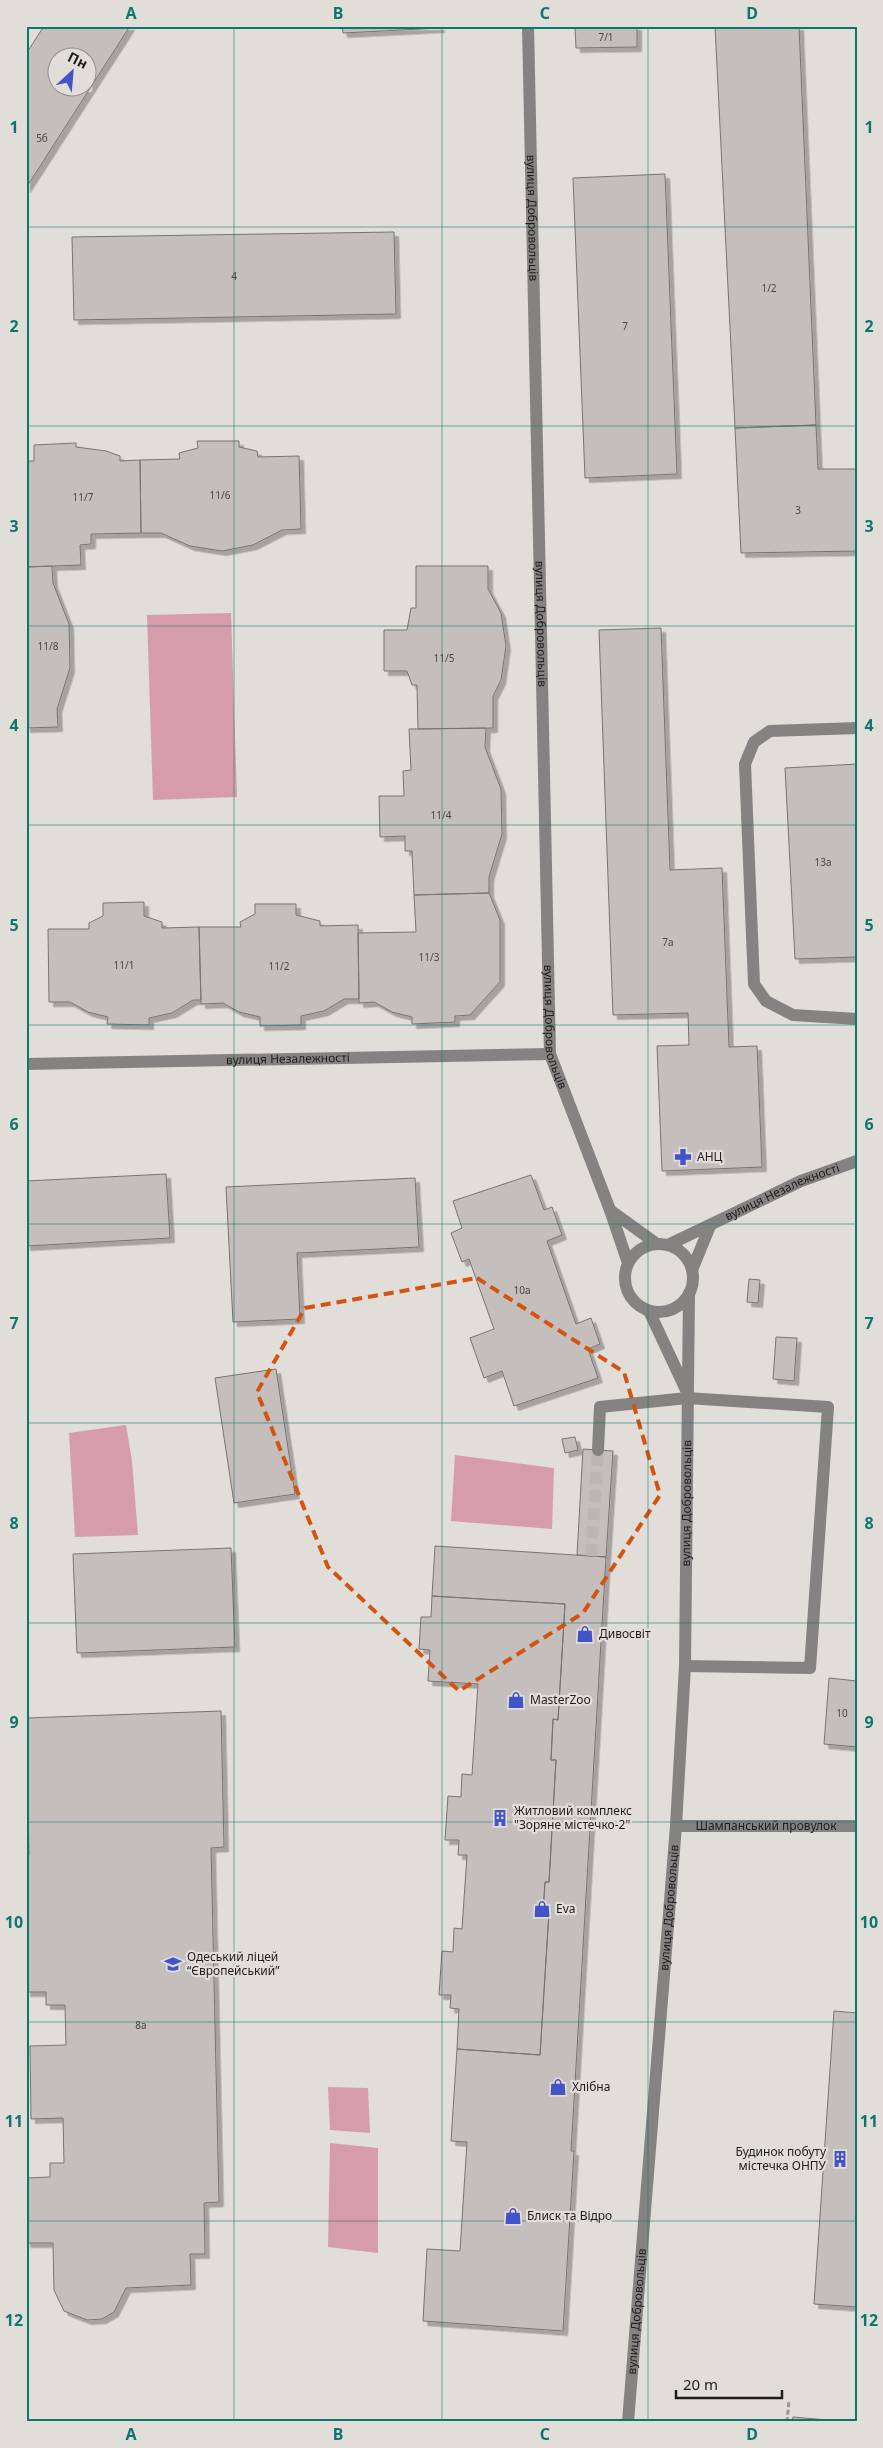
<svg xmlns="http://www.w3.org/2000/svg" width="883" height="2448" viewBox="0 0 883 2448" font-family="'Noto Sans',sans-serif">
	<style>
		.green { fill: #d79cab }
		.building { fill: #c4bfbd; stroke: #797372; fill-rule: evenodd; filter: url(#shadow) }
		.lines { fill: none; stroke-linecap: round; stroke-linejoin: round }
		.minor-tunnel { stroke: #bab7b3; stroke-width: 12; stroke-dasharray: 12 6; stroke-linecap: butt }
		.path { stroke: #999693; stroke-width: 3; stroke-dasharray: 5 2.5; stroke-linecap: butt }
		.minor { stroke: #848381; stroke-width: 12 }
		.marked { fill: none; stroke: #d4530e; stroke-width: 4; stroke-dasharray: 10 6; stroke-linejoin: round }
		.grid { fill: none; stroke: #0f766e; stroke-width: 1; stroke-opacity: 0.55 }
		.labels { text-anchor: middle; stroke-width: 4.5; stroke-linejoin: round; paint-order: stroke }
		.number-label { font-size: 10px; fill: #484644 }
		.street-label { font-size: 12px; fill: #1f1d1c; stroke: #e1ddd9 }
		.poi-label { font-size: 12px; fill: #1f1d1c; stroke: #e1ddd9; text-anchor: start }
		.neatline { fill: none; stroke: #0f766e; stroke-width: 2 }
		.grid-label { font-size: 16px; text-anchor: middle; font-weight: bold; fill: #0f766e }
	</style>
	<defs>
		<filter id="shadow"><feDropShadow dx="4.5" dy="4.5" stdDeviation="0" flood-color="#0004"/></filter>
	</defs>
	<rect width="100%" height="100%" fill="#e1ddd9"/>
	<!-- green -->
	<path class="green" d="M231 613 237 797 153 800 147 615Z
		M126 1425 132 1461 138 1535 75 1537 69 1433Z
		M455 1455 554 1468 552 1529 451 1521Z
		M328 2087 368 2088 370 2133 330 2130Z
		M330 2143 378 2148V2253L328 2247Z"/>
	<!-- building -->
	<path class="building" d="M44 26H130L26 188V54ZM58 58H88V88H58Z
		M342 26H440V28L343 33Z
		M575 26H637V47L576 48Z
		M715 26H799L816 425 735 428Z
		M665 174 677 474 585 478 573 178Z
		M394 232 396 314 74 320 72 237Z
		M816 425 818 469H857V551L741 553 735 428Z
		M197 441H239V447L257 451 258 457 299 456 301 529 282 530 253 545 222 551 190 546 161 533H141L140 460 180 459 179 453 198 448Z
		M76 443V447L106 451 120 456V461L140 460 141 533 91 534V544L80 545 81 565 26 567V461H34V445Z
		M52 566 53 583 69 624 70 668 57 709 58 727 26 728V567Z
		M416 566H488V589L501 613 506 646 501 680 493 696V728L418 729 417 685H412L407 671H384V630H407L411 608H416Z
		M661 628 670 870 722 868 729 1047 757 1046 762 1167 662 1171 657 1046 689 1045 688 1013 613 1015 599 630Z
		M486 728 485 747 501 789 502 834 489 877V893L414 895 412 851H405V836L380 837 379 796H404L403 771 411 770 409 729Z
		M857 764V957L795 959 785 768Z
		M489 893 500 920V982L470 1015 455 1016V1022L412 1024V1017L392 1012 374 1002 359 1003 358 933 416 932 414 895Z
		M144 902V916L162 922V928L199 927 201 1000H193L172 1013 149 1018V1025L107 1024 108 1017 88 1012 70 1002H49L48 929H89V923L103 916V903Z
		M255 904H296V915L320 921V926L358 925 359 999H344L324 1011 301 1016V1025L260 1026V1017L239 1012 223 1003 201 1004 199 927H241L240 922 255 914Z
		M166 1174 170 1238 26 1246V1181Z
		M531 1175 544 1210 552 1207 562 1235 547 1241 576 1324 591 1318 600 1344 588 1349 598 1378 514 1406 502 1371 484 1378 470 1338 494 1329 469 1259 462 1262 451 1233 462 1228 453 1201Z
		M415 1178 419 1247 297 1253 300 1319 233 1322 226 1187Z
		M749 1279 760 1280 758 1303 747 1302Z
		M776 1337 797 1338 794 1381 773 1379Z
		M276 1369 295 1494 234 1503 215 1378Z
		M575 1437 578 1450 565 1453 562 1439Z
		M583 1449 613 1451 606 1557 577 1555Z
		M435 1546 606 1557 571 2151H574L563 2331 423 2321 427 2249 460 2251 467 2142 451 2141 457 2049 540 2055 549 1912H543L545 1882H549L556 1760H551L553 1719 558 1720 565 1604 432 1596Z
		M231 1548 235 1647 77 1653 73 1554Z
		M432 1596 565 1604 558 1720 553 1719 551 1760H556L549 1882H545L543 1912H549L540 2055 457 2049 459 2009 450 2008 451 1995H439L442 1951 453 1952 454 1928 462 1929 467 1855H458L459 1840H445L448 1796 461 1797 462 1774 472 1775 478 1684 428 1681 430 1650 419 1649 421 1617H431Z
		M829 1678 857 1681V1747L824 1744Z
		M221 1711 224 1847 211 1848 219 2202 204 2203 205 2254H190L191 2285 126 2288 114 2312 102 2319 87 2320 64 2311 54 2290 53 2243H26V2178L50 2177V2163H64L63 2118 31 2119 30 2046 66 2045 65 2005H46V1992H26V1855H29L26 1718Z
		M834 2011 857 2013V2307L814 2304Z
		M793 2417 850 2422H792Z"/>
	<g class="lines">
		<!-- minor-tunnel -->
		<path class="minor-tunnel" d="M591 1556 598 1450"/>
		<!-- path -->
		<path class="path" d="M787 2422 789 2400"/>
		<!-- minor -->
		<g class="minor">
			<path id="s1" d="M528 26 550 1054 610 1210 628 1263"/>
			<path d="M857 728 770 731 754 742 745 764 754 984 766 1001 793 1015 857 1019"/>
			<path id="s2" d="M26 1064 550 1054"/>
			<path d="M610 1210 657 1244"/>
			<circle cx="659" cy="1278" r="34"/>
			<path id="s3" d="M668 1245 801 1181 857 1161"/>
			<path d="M692 1270 710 1226"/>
			<path d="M649 1311 686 1390"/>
			<path d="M598 1450 600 1407 687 1398 828 1407 810 1668 685 1666"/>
			<path id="s4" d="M676 1826H857"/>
			<path id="s5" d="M628 2422 676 1826 685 1666 689 1293"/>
		</g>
	</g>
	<!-- marked area -->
	<path class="marked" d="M477 1278 624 1372 660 1495 583 1613 459 1691 328 1567 257 1392 305 1308Z"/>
	<!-- grid -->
	<path class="grid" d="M234 26V2422M442 26V2422M648 26V2422M26 227H857M26 426H857M26 626H857M26 825H857M26 1025H857M26 1224H857M26 1423H857M26 1623H857M26 1822H857M26 2022H857M26 2221H857"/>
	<!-- icons -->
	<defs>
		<g id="pharmacy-bare" transform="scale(1.35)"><path d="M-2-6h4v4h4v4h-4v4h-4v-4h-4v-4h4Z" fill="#4354c8" stroke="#e1ddd9" stroke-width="2.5" paint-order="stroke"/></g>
		<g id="shop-bare" transform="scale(1.35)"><path d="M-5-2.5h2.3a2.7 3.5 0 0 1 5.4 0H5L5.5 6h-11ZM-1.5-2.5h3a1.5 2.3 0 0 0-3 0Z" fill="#4354c8" stroke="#e1ddd9" stroke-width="2.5" paint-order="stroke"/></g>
		<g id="building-bare" transform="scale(1.35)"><path d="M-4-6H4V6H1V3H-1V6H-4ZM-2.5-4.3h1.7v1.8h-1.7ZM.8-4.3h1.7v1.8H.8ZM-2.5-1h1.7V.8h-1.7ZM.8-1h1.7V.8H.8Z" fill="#4354c8" stroke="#e1ddd9" stroke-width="2.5" paint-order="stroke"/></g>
		<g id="school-bare" transform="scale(1.35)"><path d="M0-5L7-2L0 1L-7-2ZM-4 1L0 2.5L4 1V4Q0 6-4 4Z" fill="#4354c8" stroke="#e1ddd9" stroke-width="2.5" paint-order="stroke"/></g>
	</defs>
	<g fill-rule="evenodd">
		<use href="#pharmacy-bare" x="683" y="1157"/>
		<use href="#shop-bare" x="585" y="1634"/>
		<use href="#shop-bare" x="516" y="1700"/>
		<use href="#building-bare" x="500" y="1818"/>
		<use href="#shop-bare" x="542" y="1909"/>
		<use href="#school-bare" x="173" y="1964"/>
		<use href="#shop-bare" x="558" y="2087"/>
		<use href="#building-bare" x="840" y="2159"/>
		<use href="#shop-bare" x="513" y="2216"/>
	</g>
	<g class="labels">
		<!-- number labels -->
		<g class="number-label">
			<text x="606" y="41">7/1</text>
			<text x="42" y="142">5б</text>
			<text x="234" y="280">4</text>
			<text x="769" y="292">1/2</text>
			<text x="625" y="330">7</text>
			<text x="220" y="499">11/6</text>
			<text x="83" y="501">11/7</text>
			<text x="798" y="514">3</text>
			<text x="48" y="650">11/8</text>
			<text x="444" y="662">11/5</text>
			<text x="441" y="819">11/4</text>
			<text x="823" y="866">13а</text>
			<text x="668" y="946">7а</text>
			<text x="429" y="961">11/3</text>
			<text x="124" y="969">11/1</text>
			<text x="279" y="970">11/2</text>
			<text x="522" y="1294">10а</text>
			<text x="842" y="1717">10</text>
			<text x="141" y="2029">8а</text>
		</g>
		<!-- street labels -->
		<g class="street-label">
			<text dy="4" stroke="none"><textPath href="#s1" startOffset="192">вулиця Добровольців</textPath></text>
			<text dy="4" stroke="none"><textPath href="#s1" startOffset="598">вулиця Добровольців</textPath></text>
			<text dy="4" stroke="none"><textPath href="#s1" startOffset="1002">вулиця Добровольців</textPath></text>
			<text dy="4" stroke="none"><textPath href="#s2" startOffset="262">вулиця Незалежності</textPath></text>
			<text dy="4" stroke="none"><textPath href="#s3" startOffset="126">вулиця Незалежності</textPath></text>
			<text dy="4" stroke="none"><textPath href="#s5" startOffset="921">вулиця Добровольців</textPath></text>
			<text dy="4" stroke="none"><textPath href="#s4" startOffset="90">Шампанський провулок</textPath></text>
			<text dy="4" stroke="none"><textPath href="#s5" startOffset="516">вулиця Добровольців</textPath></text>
			<text dy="4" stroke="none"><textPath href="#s5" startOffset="111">вулиця Добровольців</textPath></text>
		</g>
		<!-- poi labels -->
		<g class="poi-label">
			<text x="697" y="1161">АНЦ</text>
			<text x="599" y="1638">Дивосвіт</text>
			<text x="530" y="1704">MasterZoo</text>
			<text x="514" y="1815">Житловий комплекс<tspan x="514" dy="14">"Зоряне містечко-2"</tspan></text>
			<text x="556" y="1913">Eva</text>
			<text x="187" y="1961">Одеський ліцей<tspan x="187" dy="14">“Європейський”</tspan></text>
			<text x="572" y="2091">Хлібна</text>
			<text x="826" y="2156" text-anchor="end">Будинок побуту<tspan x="826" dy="14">містечка ОНПУ</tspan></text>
			<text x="527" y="2220">Блиск та Відро</text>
		</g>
	</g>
	<!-- border -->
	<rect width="883" height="2448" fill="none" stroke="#e1ddd9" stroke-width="55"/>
	<!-- north arrow -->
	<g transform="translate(72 72) rotate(26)"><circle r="24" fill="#e1ddd9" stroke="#93908d"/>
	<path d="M0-4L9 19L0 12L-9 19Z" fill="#4354c8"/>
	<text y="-8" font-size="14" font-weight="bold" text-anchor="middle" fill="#1f1d1c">Пн</text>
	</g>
	<!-- scale -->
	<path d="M676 2390v8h106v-8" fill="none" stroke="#1f1d1c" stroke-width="2.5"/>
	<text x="683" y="2390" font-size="15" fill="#1f1d1c" stroke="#e1ddd9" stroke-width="4" paint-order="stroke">20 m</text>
	<rect x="28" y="28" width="828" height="2392" class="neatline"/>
	<g class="grid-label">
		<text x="131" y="19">A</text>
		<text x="338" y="19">B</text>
		<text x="545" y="19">C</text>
		<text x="752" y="19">D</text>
		<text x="14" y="133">1</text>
		<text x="869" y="133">1</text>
		<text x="14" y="332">2</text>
		<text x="869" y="332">2</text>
		<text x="14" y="532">3</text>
		<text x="869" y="532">3</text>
		<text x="14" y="731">4</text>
		<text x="869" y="731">4</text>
		<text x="14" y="931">5</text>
		<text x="869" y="931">5</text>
		<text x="14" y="1130">6</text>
		<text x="869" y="1130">6</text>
		<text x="14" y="1329">7</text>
		<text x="869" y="1329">7</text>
		<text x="14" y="1529">8</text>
		<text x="869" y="1529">8</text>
		<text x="14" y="1728">9</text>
		<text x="869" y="1728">9</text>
		<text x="14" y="1928">10</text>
		<text x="869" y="1928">10</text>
		<text x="14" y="2127">11</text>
		<text x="869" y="2127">11</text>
		<text x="14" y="2326">12</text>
		<text x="869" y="2326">12</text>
		<text x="131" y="2440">A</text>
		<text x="338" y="2440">B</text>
		<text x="545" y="2440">C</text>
		<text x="752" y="2440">D</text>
	</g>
</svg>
